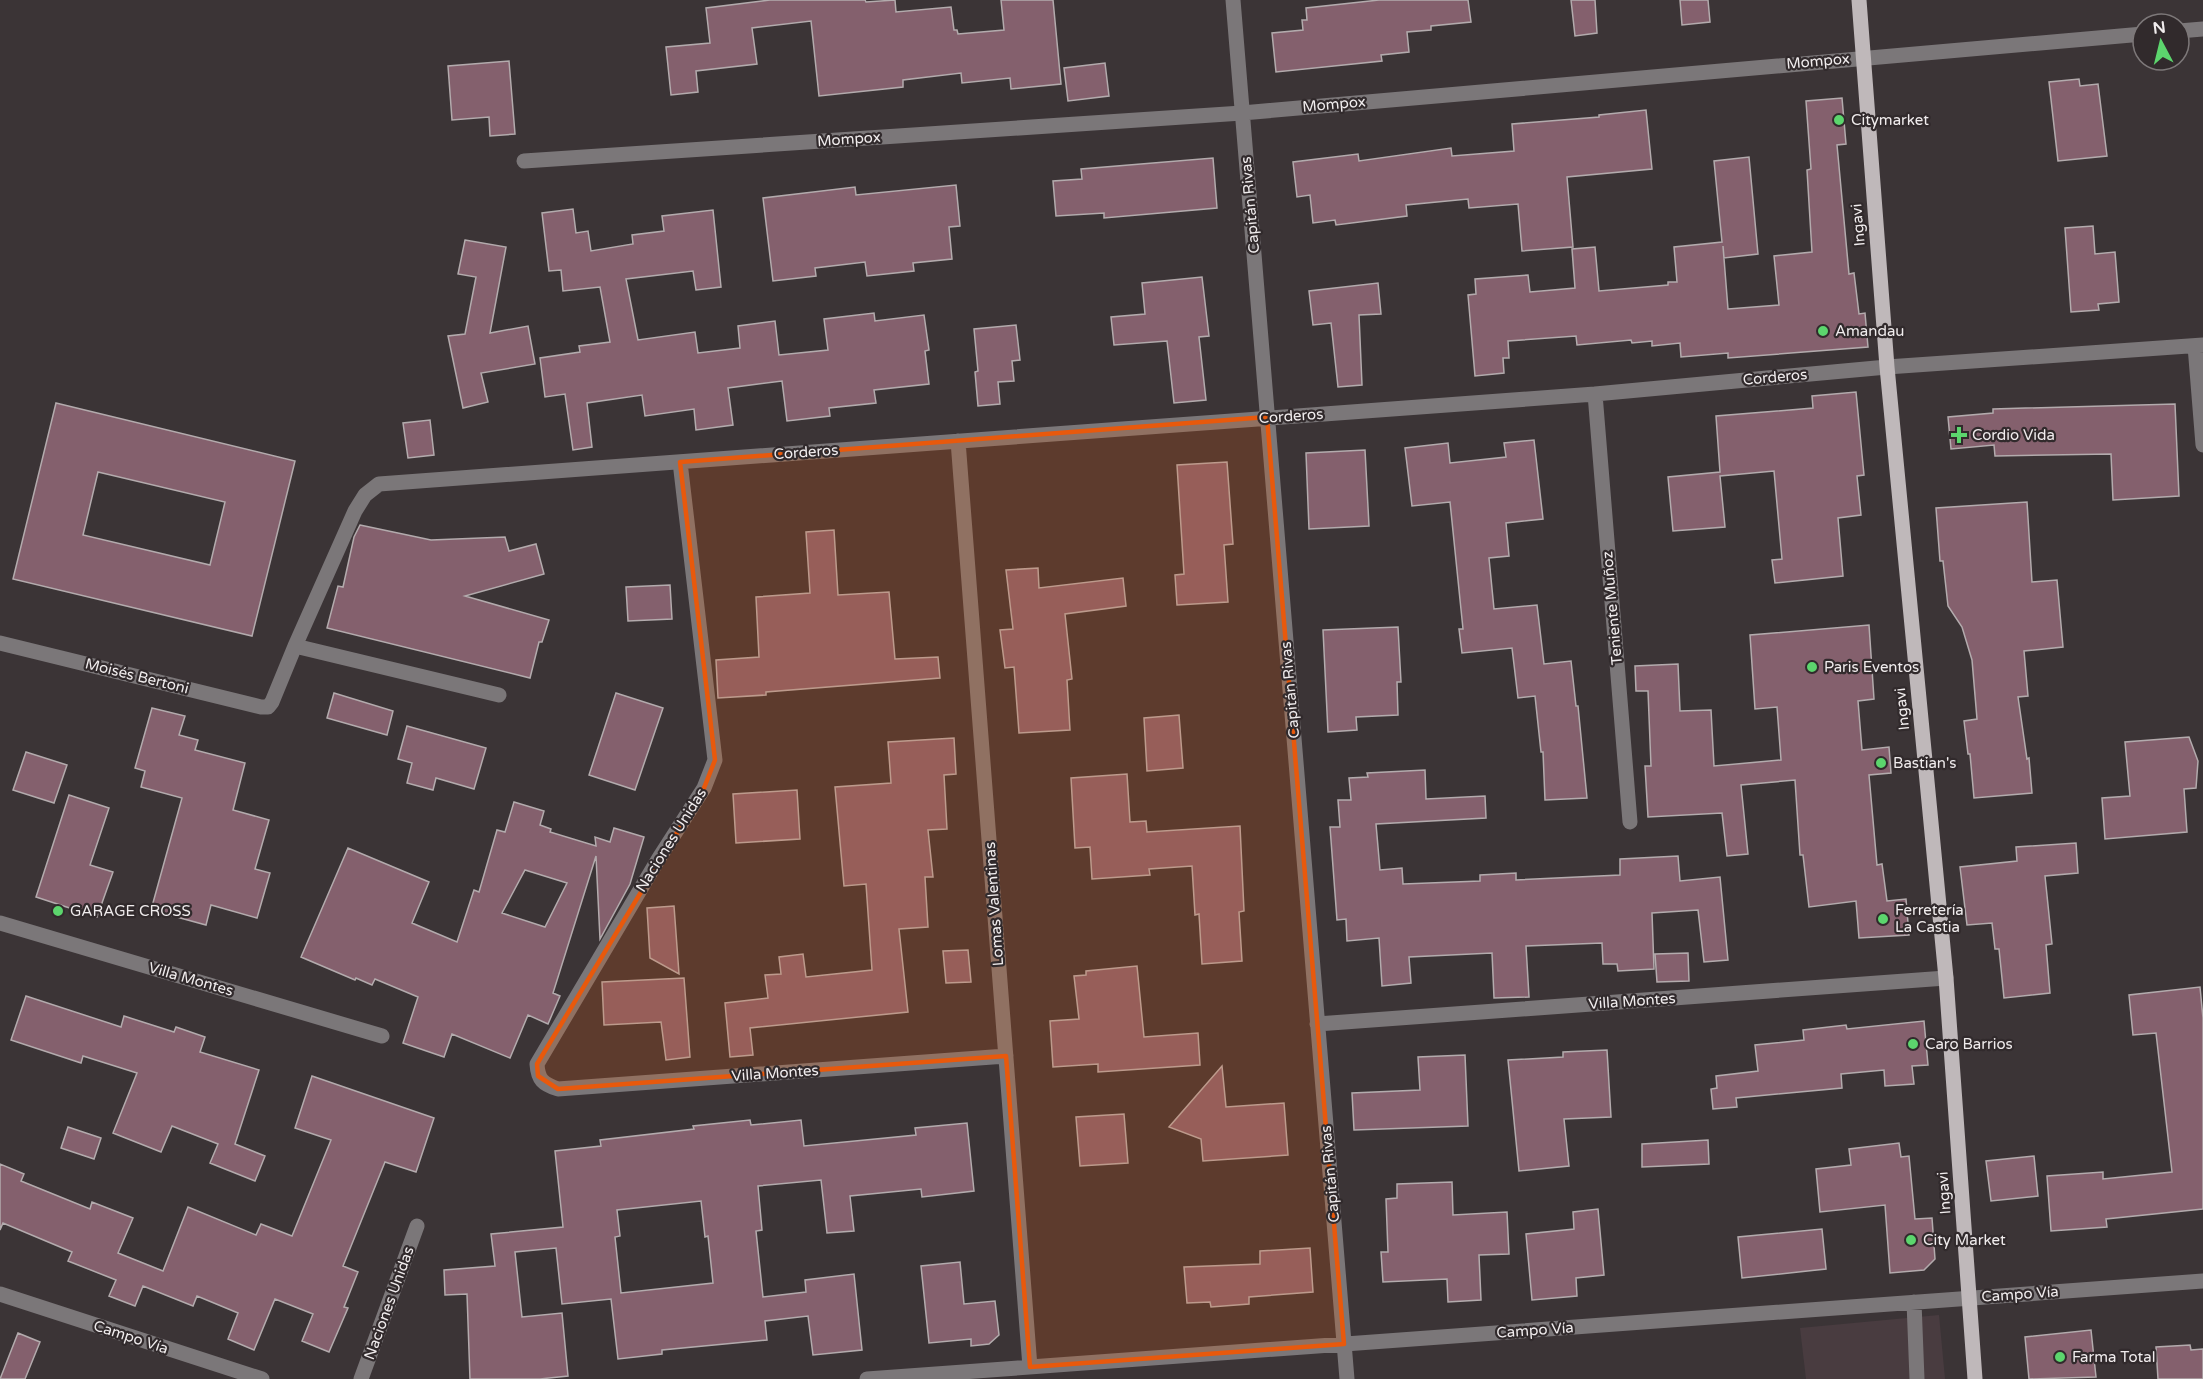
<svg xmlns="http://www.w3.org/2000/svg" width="2203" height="1379" viewBox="0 0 2203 1379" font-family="'Varela Round',sans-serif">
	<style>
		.built { fill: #493c40 }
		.building { fill: #84606d; stroke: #b3abad; stroke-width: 1.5; fill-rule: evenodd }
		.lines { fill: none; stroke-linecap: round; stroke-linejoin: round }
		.minor { stroke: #7b7779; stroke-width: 15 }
		.major { stroke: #bfb8ba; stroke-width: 15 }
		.marked { fill: #e8590c; fill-opacity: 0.2; stroke: #e8590c; stroke-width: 4.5; stroke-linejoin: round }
		.poi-dot { fill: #5cd56d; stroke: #312a2c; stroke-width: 2 }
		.labels { text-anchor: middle; stroke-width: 4.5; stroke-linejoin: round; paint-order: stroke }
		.street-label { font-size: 15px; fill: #f0eced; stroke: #312a2c }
		.poi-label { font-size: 15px; fill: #f0eced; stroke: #312a2c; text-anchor: start }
	</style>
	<rect width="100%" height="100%" fill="#3b3436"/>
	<!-- built -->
	<path class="built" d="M1939 1315 1945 1379H1806L1800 1328Z"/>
	<!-- building -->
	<path class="building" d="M770 0H865L866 2 895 0 896 12 951 7 954 30H957L958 34 1004 30 1001 0H1053L1061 84 1011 89 1010 78 962 83 961 73 903 80V87L819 96 811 21 752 28 757 64 696 71 698 92 671 95 666 47 710 43 706 8Z
		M1379 0H1468L1471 22 1431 26V30L1407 32 1409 52 1381 55 1382 61 1276 72 1272 33 1303 30 1302 20H1307L1306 8Z
		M1571 0H1595L1597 33 1575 36Z
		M1680 0H1708L1710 22 1682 25Z
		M509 61 515 134 490 136 489 117 452 120 448 66Z
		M1105 63 1109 96 1068 101 1064 68Z
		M2079 79 2080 86 2098 84 2107 156 2058 161 2049 82Z
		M1842 98 1846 144 1837 145 1849 274 1854 273 1859 314 1865 313 1868 347 1728 358V353L1681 357 1680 343 1652 346V341L1632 343 1631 340 1577 345 1576 336 1508 341 1509 358H1503L1504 373 1475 376 1468 295 1476 294 1475 279 1528 275 1530 292 1575 288 1572 249 1595 247 1599 291 1668 285V282H1677L1674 247 1722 242 1714 161 1749 157 1758 254 1724 258 1723 246 1728 309 1779 305 1774 256 1812 252 1807 170 1811 169 1806 101Z
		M1646 110 1652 169 1567 177 1573 247 1522 251 1518 204 1469 208 1468 199 1406 205 1407 216 1336 225 1335 220 1313 223 1310 195 1297 197 1293 162 1358 154 1359 161 1451 148 1452 156 1514 151 1512 124 1599 117V115Z
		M1213 158 1217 208 1104 218V213L1056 216 1053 181 1082 179 1081 169Z
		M956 185 960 226 949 227 952 259 913 263 914 271 867 276 865 262 815 268 816 276 773 281 763 198 855 187 856 195Z
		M573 209 576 233 588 231 591 251 633 244 632 235 664 231 662 216 713 210 721 287 696 290 693 271 626 279 638 340 695 332 698 353 740 348 738 326 775 321 779 355 828 350 824 319 874 313 875 321 924 315 929 350 925 351 929 384 874 390 876 403 829 408 830 416 787 421 782 381 728 388 733 425 696 430 694 409 645 416 642 395 587 403 592 447 573 450 565 394 545 397 540 358 580 352 579 346 610 342 600 287 563 291 561 270 549 271 542 213Z
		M2093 226 2095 254 2115 252 2119 302 2098 304 2099 310 2071 312 2065 228Z
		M465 240 506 247 490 333 528 326 535 364 481 373 488 402 463 408 448 336 465 334 476 277 458 274Z
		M1202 277 1209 336 1199 337 1206 400 1174 403 1167 341 1114 345 1111 317 1145 314 1142 283Z
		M1378 283 1381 314 1359 315 1362 385 1338 387 1331 323 1313 325 1309 291Z
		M1016 325 1020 360 1012 361 1014 381 998 382 1000 404 978 406 975 372 978 371 974 329Z
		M1856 392 1864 475 1857 476 1861 515 1838 518 1843 576 1775 583 1772 560 1782 559 1774 471 1720 476 1725 527 1673 531 1668 477 1720 472 1716 416 1813 408 1812 396Z
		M56 403 295 461 252 636 13 579ZM98 472 225 502 210 565 83 535Z
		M2175 404 2179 496 2113 500 2111 454 1995 456 1994 445 1951 449 1948 417 1993 413V409Z
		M430 420 434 455 408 458 403 423Z
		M1534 440 1543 519 1506 523 1509 556 1489 558 1494 609 1537 605 1544 664 1571 661 1576 706H1578L1587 798 1545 800 1543 752H1541L1535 696 1518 698 1512 648 1462 653 1459 629H1463L1450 502 1412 506 1405 448 1448 443 1450 463 1506 457 1504 443Z
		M1365 450 1369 526 1309 529 1306 453Z
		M1227 462 1233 544 1224 545 1228 602 1177 605 1175 575 1184 574 1177 465Z
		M2027 502 2032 582 2057 580 2063 647 2024 651 2028 696 2018 697 2027 759 2029 758 2032 793 1974 798 1970 754H1968L1964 721 1977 719 1972 660 1962 627 1948 606 1943 561H1940L1936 508Z
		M360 525 431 540 505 537 509 551 536 544 544 574 465 596 549 620 542 642H539L530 678 327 628 338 586 343 587 354 537Z
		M834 530 838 595 889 592 895 659 938 657 940 678 766 692V695L718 698 716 660 759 657 756 597 810 593 806 532Z
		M1038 568 1039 588 1123 578 1126 606 1065 614 1072 679 1067 680 1070 730 1019 733 1014 667 1005 668 1000 630 1013 629 1006 570Z
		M670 585 672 619 628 621 626 587Z
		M1869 625 1874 699 1858 701 1862 750 1889 747 1891 773 1869 775 1877 865 1882 864 1887 901 1906 899 1909 935 1859 938 1856 901 1809 907 1803 855H1800L1795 780 1741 785 1748 854 1727 856 1722 813 1648 817 1645 766H1651L1648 691H1636L1635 666 1678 664 1680 711 1711 710 1714 766 1781 760 1777 707 1755 709 1750 635Z
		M1398 627 1401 682H1397L1398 715 1356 717 1357 730 1328 732 1323 630Z
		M334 693 393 711 387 735 327 718Z
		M616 693 663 708 635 790 589 775Z
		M152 708 185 716 179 735 198 740 195 750 245 763 233 810 269 820 255 869 270 873 257 918 211 905 206 925 151 910 182 798 141 787 145 771 135 768Z
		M1179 715 1183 768 1147 771 1144 718Z
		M407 726 486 748 474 789 436 778 433 790 407 783 412 763 398 759Z
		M2189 737 2198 761 2196 788 2184 789 2187 832 2105 839 2102 798 2130 796 2125 742Z
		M954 738 956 774 944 775 947 829 928 830 933 877H925L928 927 899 929 908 1012 750 1028 753 1055 730 1057 725 1003 768 998 765 975 781 974 779 957 803 954 806 977 872 970 866 884 844 886 835 787 891 783 888 742Z
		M26 752 67 765 54 803 13 790Z
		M1425 770 1426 799 1485 796 1486 818 1376 824 1380 870 1402 868 1403 884 1480 881V875L1516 873V880L1620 875V859L1678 856 1680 881 1720 877 1728 960 1704 962 1698 910 1652 913 1654 969 1618 971 1617 964H1603L1602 943 1526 946 1529 997 1494 998 1492 953 1409 957 1411 983 1382 986 1379 938 1347 941 1346 919 1337 920 1330 827H1340L1338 800H1351L1349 778 1368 777 1367 773Z
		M1127 774 1130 822 1146 821 1147 832 1240 826 1244 911 1239 912 1242 961 1202 964 1199 914 1195 915 1192 866 1149 869 1150 875 1092 879 1090 847 1075 848 1071 778Z
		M797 790 800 839 736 843 733 794Z
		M69 795 109 808 90 865 113 872 97 917 36 897Z
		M514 802 544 811 540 825 551 829 550 832 596 846 595 837 610 842 614 828 644 837 630 884 600 939 596 856 553 993 560 996 548 1024 528 1015 510 1058 452 1034 444 1057 403 1043 418 997 375 979 372 985 356 978 355 980 301 957 348 848 429 882 412 923 457 942 474 890 479 892 497 830 505 832ZM525 870 567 883 545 927 502 913Z
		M2076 843 2078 873 2045 876 2052 944 2046 945 2050 993 2004 998 1999 949H1995L1992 923 1967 925 1960 867 2017 861 2016 847Z
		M674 906 679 974 650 958 647 908Z
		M968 950 971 982 946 983 943 951Z
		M1688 953 1689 981 1657 982 1655 954Z
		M1137 966 1144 1037 1198 1033 1200 1065 1098 1072V1064L1053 1067 1050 1021 1079 1019 1074 976 1086 975V971Z
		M684 978 690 1057 666 1060 661 1022 604 1025 602 982Z
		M2200 987 2203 1018V1209L2106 1219 2107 1227 2051 1231 2047 1176 2103 1172V1179L2172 1172 2156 1033 2133 1035 2129 995Z
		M26 996 121 1027 124 1016 174 1032 176 1027 205 1037 200 1052 259 1070 235 1144 265 1156 255 1181 210 1163 218 1144 172 1126 161 1152 113 1133 137 1073 83 1056 81 1063 11 1040Z
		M1924 1021 1928 1065 1912 1066 1914 1084 1885 1086 1884 1070 1841 1074 1842 1088 1736 1098 1737 1107 1713 1109 1711 1089 1717 1088 1716 1076 1758 1071 1755 1045 1804 1040 1803 1030 1846 1025 1847 1029Z
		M1607 1050 1611 1117 1564 1119 1569 1166 1519 1171 1508 1060 1563 1057V1052Z
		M1465 1055 1468 1126 1354 1130 1352 1093 1420 1090 1418 1057Z
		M1222 1066 1226 1107 1284 1103 1288 1155 1203 1161 1201 1139 1169 1127Z
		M312 1076 434 1118 416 1172 385 1162 343 1266 358 1272 344 1307 348 1308 329 1352 302 1341 313 1314 275 1299 254 1350 228 1339 238 1313 197 1296 193 1306 143 1286 135 1306 109 1296 116 1280 68 1261 72 1252 3 1223 0 1230V1164L24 1174 21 1181 90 1209 92 1202 133 1218 118 1253 163 1271 188 1207 256 1235 261 1224 292 1236 331 1140 295 1128Z
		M1124 1114 1128 1163 1080 1166 1076 1117Z
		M750 1120 751 1125 801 1120 804 1146 916 1135 915 1128 967 1123 974 1191 922 1197 921 1189 850 1196 854 1231 827 1233 821 1180 758 1186 762 1230 756 1231 763 1297 806 1292 805 1280 854 1274 862 1350 813 1355 808 1316 765 1321 767 1340 662 1350V1354L618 1359 611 1299 562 1304 556 1248 515 1252 522 1317 562 1313 568 1376 540 1379H470L467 1294 445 1295 444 1270 495 1266 491 1234 563 1227 555 1151 601 1146 600 1140 694 1129 693 1126ZM701 1201 705 1237 708 1236 713 1283 621 1293 615 1237 620 1236 617 1210Z
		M68 1127 101 1138 94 1159 61 1148Z
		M1708 1140 1709 1164 1642 1167V1144Z
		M1899 1143 1901 1157 1909 1156 1915 1219 1932 1218 1935 1259 1924 1270 1890 1273 1885 1205 1820 1212 1816 1169 1851 1165 1849 1149Z
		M2034 1156 2038 1196 1991 1201 1986 1161Z
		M1452 1182 1453 1215 1507 1212 1509 1254 1479 1255 1481 1300 1448 1302 1447 1279 1383 1282 1381 1252H1388L1386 1199 1397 1198V1184Z
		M1598 1209 1604 1275 1576 1278 1577 1296 1532 1300 1526 1234 1574 1229 1573 1212Z
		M1822 1229 1826 1269 1742 1278 1738 1237Z
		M1310 1248 1313 1292 1249 1297V1304L1211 1307 1210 1302 1187 1303 1184 1267 1260 1264V1251Z
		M960 1262 964 1304 995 1301 999 1335 989 1344 971 1346V1339L929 1343 921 1266Z
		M2091 1330 2096 1377 2029 1379 2025 1337Z
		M18 1333 40 1342 25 1379H0Z
		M2190 1345 2191 1350 2203 1349V1379H2158L2156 1347Z"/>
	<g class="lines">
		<!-- minor -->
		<path class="minor" d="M1233 0 1347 1379
			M2179 31 2203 29
			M524 161 1242 113 2143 34
			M2195 346 2203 445
			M1595 394 1630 822
			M958 441 1030 1367
			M680 462 715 760 704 788 659 858 537 1064C538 1080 543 1084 558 1089L1006 1056
			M0 643 261 707H268L272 702 295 646 355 511 365 495 379 484 1595 394 1887 367 2203 345
			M295 646 499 695
			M0 923 382 1036
			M1317 1024 1946 978
			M0 1294 262 1379
			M1914 1302 1917 1379
			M361 1379 417 1226
			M867 1379 2203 1281"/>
		<!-- major -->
		<path class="major" d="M1859 0 1887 367 1946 978 1975 1379"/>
	</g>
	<!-- marked area -->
	<path class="marked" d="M1267 417 1344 1344 1030 1367 1006 1056 558 1089 538 1076 537 1064 704 788 715 760 680 462Z"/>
	<!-- markers -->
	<g class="poi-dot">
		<circle cx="1839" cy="120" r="6"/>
		<circle cx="1823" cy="331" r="6"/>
		<path d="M1956 426h6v6h6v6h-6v6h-6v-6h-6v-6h6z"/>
		<circle cx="1812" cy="667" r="6"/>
		<circle cx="1881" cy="763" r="6"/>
		<circle cx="58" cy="911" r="6"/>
		<circle cx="1883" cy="919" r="6"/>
		<circle cx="1913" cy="1044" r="6"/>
		<circle cx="1911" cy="1240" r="6"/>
		<circle cx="2060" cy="1357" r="6"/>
	</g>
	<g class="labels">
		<!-- street labels -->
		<g class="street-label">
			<text transform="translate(1818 61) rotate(-5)" y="5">Mompox</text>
			<text transform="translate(1334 104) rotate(-5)" y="5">Mompox</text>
			<text transform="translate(849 139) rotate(-4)" y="5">Mompox</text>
			<text transform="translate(1250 205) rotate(-95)" y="5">Capitán Rivas</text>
			<text transform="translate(1858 225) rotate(-95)" y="5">Ingavi</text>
			<text transform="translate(1775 377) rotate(-5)" y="5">Corderos</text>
			<text transform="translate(1291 416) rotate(-4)" y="5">Corderos</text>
			<text transform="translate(806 452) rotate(-4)" y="5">Corderos</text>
			<text transform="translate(1612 608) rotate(-95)" y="5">Teniente Muñoz</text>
			<text transform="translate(137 676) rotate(14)" y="5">Moisés Bertoni</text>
			<text transform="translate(1290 690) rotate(-95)" y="5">Capitán Rivas</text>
			<text transform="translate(1902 709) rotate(-96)" y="5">Ingavi</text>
			<text transform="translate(671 840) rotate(-58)" y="5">Naciones Unidas</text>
			<text transform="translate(994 904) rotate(-94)" y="5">Lomas Valentinas</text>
			<text transform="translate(191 979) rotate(16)" y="5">Villa Montes</text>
			<text transform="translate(1632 1001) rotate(-4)" y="5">Villa Montes</text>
			<text transform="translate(775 1073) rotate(-4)" y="5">Villa Montes</text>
			<text transform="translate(1330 1174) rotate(-95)" y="5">Capitán Rivas</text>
			<text transform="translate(1944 1193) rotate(-94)" y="5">Ingavi</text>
			<text transform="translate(2020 1294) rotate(-4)" y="5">Campo Vía</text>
			<text transform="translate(389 1303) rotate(-70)" y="5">Naciones Unidas</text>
			<text transform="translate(1535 1330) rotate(-4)" y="5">Campo Vía</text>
			<text transform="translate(131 1337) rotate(18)" y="5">Campo Vía</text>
		</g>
		<!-- poi labels -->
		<g class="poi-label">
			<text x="1851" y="125">Citymarket</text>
			<text x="1835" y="336">Amandau</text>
			<text x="1972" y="440">Cordio Vida</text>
			<text x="1824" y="672">Paris Eventos</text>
			<text x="1893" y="768">Bastian's</text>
			<text x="1895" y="915">Ferretería<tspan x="1895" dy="17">La Castia</tspan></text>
			<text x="70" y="916">GARAGE CROSS</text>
			<text x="1925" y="1049">Caro Barrios</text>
			<text x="1923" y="1245">City Market</text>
			<text x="2072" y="1362">Farma Total</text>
		</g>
	</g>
	<!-- north arrow -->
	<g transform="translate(2161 42) rotate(353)"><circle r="28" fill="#312a2c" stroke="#7d7879" stroke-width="1.5"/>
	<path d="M0-4.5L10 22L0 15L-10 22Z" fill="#5cd56d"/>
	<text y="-9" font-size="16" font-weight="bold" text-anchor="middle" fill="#f0eced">N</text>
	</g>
</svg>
